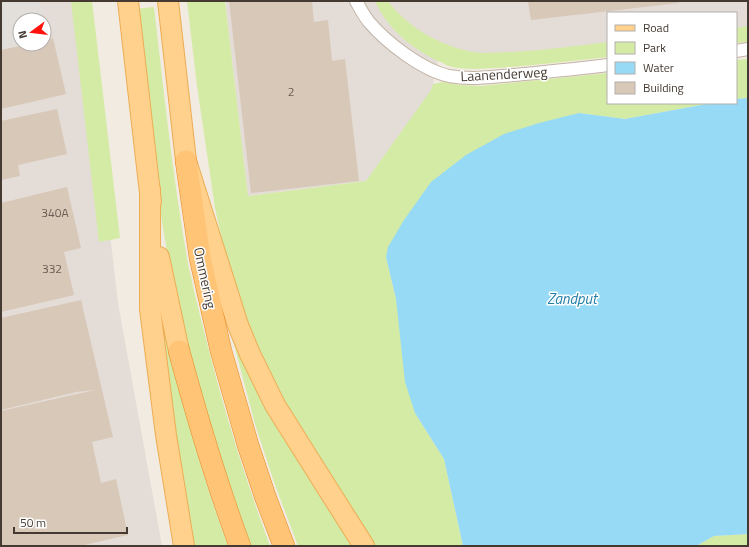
<svg xmlns="http://www.w3.org/2000/svg" width="749" height="547" viewBox="0 0 749 547" font-family="'Titillium Web',sans-serif">
	<style>
		.industrial { fill: #e4dcd7; fill-rule: evenodd }
		.green { fill: #d4eba5 }
		.parking { fill: #e2deda }
		.water { fill: #96daf6 }
		.building { fill: #d8c8b8 }
		.lines { fill: none; stroke-linecap: round; stroke-linejoin: round }
		.minor-casing { stroke: #c1b4a6; stroke-width: 14 }
		.primary-casing { stroke: #edad54; stroke-width: 22 }
		.trunk-casing { stroke: #ea8923; stroke-width: 22 }
		.minor { stroke: #fff; stroke-width: 12 }
		.primary { stroke: #ffd18d; stroke-width: 20 }
		.trunk { stroke: #ffc476; stroke-width: 21 }
		.labels { text-anchor: middle; stroke-width: 3; stroke-linejoin: round; paint-order: stroke }
		.number-label { font-size: 12px; fill: #695e53 }
		.street-label { font-size: 14px; fill: #443a31; stroke: #fff }
		.water-label { font-size: 15px; font-style: italic; fill: #217ea6; stroke: #fff }
	</style>
	<rect width="100%" height="100%" fill="#f2ebe1"/>
	<!-- industrial -->
	<path class="industrial" d="M1 1H83L118 303 162 546H1ZM20 20H44V44H20Z
		M225 1H748V34L736 36V13H608V49L486 61 439 54 432 90 366 181 248 196Z"/>
	<!-- green -->
	<path class="green" d="M71 1H92L120 238 99 242Z
		M187 1H225L248 196 366 181 431 90 433 84 443 82 460 85 481 86 608 73V103H712L625 119 579 113 386 257 396 299 415 413 444 459 463 546H374L344 501 266 374 227 263 215 208 197 86Z
		M375 1H388C408 28 441 46 473 52 486 54 500 52 513 52 545 50 576 46 608 42V57C570 61 533 66 495 68 480 69 464 70 449 66 445 65 442 62 438 61 411 48 387 28 375 1Z
		M154 7C164 93 173 179 188 264 194 292 201 320 208 347 225 414 246 481 270 546H250L240 519 193 370 177 303 165 240 155 179 135 9Z
		M748 26V42L736 43V28Z
		M748 59V98L736 99V60Z
		M160 308C178 388 199 468 228 546H193L167 395Z
		M231 333 275 424 323 501 354 546H298L274 482 255 424Z
		M748 534V546H696L714 536Z"/>
	<!-- parking -->
	<path class="parking" d="M1 1H41L43 20H20V44H33L1 51Z"/>
	<!-- water -->
	<path class="water" d="M748 98V534L714 536 696 546H463L444 459 415 413 405 382 396 299 386 257 388 247 404 220 431 182 466 155 504 134 539 123 579 113 625 119 712 103H736V99Z"/>
	<!-- building -->
	<path class="building" d="M229 1H312L314 22 328 20 332 61 345 59 359 181 251 193Z
		M528 1H679V3L531 20Z
		M53 38 66 94 1 109V50L29 44H44V41Z
		M57 109 67 154 18 165 20 176 1 180V121Z
		M67 187 81 248 64 252 74 295 1 312V203Z
		M81 300 113 437 92 442 101 483 116 479 128 535 80 546H1V411L95 390 76 392 1 410V318Z"/>
	<g class="lines">
		<!-- minor casing -->
		<g class="minor-casing">
			<path id="minor" d="M356 1C360 8 364 16 369 22 387 43 422 70 449 76 471 80 492 77 514 75 545 72 577 69 608 65
				M736 51 748 49"/>
		</g>
		<!-- primary casing -->
		<g class="primary-casing">
			<path id="primary" d="M128 1 151 202
				M168 1 186 161 238 325 250 354 275 405 324 483 364 546
				M150 189V309L166 435 184 546
				M159 257 179 351"/>
		</g>
		<!-- trunk casing -->
		<g class="trunk-casing">
			<path id="trunk" d="M186 161 200 258 221 351 248 445 265 496 284 546
				M179 351C197 417 216 482 240 546"/>
		</g>
		<!-- minor -->
		<use href="#minor" class="minor"/>
		<!-- primary -->
		<use href="#primary" class="primary"/>
		<!-- trunk -->
		<use href="#trunk" class="trunk"/>
	</g>
	<g class="labels">
		<!-- number labels -->
		<g class="number-label">
			<text x="291" y="96">2</text>
			<text x="55" y="217">340A</text>
			<text x="52" y="273">332</text>
		</g>
		<!-- street labels -->
		<g class="street-label">
			<text transform="translate(504 74) rotate(-3)" y="5">Laanenderweg</text>
			<text transform="translate(205 278) rotate(78)" y="5">Ommering</text>
		</g>
		<!-- water labels -->
		<g class="water-label">
			<text x="572" y="304">Zandput</text>
		</g>
	</g>
	<!-- border -->
	<rect width="749" height="547" fill="none" stroke="#443a31" stroke-width="4"/>
	<!-- legend -->
	<rect x="607" y="12" width="130" height="92" fill="#ffffff" stroke="#b4b0ad"/>
	<rect x="615" y="25" width="20" height="6" fill="#ffd18d" stroke="#b4b0ad"/>
	<text x="643" y="32" font-size="12" fill="#443a31">Road</text>
	<rect x="615" y="42" width="20" height="12" fill="#d4eba5" stroke="#b4b0ad"/>
	<text x="643" y="52" font-size="12" fill="#443a31">Park</text>
	<rect x="615" y="62" width="20" height="12" fill="#96daf6" stroke="#b4b0ad"/>
	<text x="643" y="72" font-size="12" fill="#443a31">Water</text>
	<rect x="615" y="82" width="20" height="12" fill="#d8c8b8" stroke="#b4b0ad"/>
	<text x="643" y="92" font-size="12" fill="#443a31">Building</text>
	<!-- north arrow -->
	<g transform="translate(32 32) rotate(255)"><circle r="19" fill="#ffffff" stroke="#b4b0ad"/>
	<path d="M0-3L7 15L0 10L-7 15Z" fill="#ff130b"/>
	<text y="-6" font-size="11" font-weight="bold" text-anchor="middle" fill="#443a31">N</text>
	</g>
	<!-- scale -->
	<path d="M14 527v6h113v-6" fill="none" stroke="#443a31" stroke-width="2"/>
	<text x="20" y="527" font-size="12" fill="#443a31" stroke="#ffffff" stroke-width="3" paint-order="stroke">50 m</text>
</svg>
